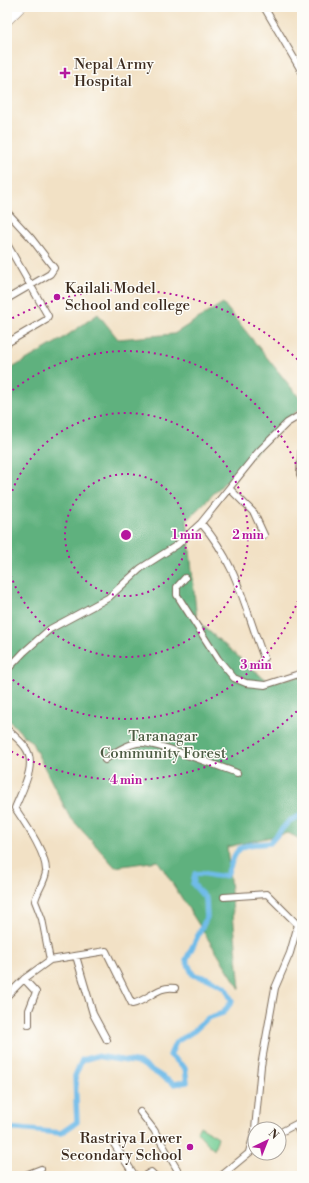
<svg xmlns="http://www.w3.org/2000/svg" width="309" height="1183" viewBox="0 0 309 1183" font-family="'Libre Bodoni',serif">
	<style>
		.green { fill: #74ce95; stroke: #587c5a }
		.forest { fill: #5fb17e; stroke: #4d6e4e }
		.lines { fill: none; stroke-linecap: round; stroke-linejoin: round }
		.canal { stroke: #70bbe9; stroke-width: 5.5 }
		.minor-casing { stroke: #7b6a58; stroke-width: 8 }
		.highway-casing { stroke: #7b6a58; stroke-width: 10 }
		.minor { stroke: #fff; stroke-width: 6 }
		.highway { stroke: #fff; stroke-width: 9 }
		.ring { fill: none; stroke: #b5179e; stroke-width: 2; stroke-dasharray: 2 4 }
		.poi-dot { fill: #b5179e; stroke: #fdfcf7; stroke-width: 1.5 }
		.labels { text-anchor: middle; stroke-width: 3; stroke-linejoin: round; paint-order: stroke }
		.poi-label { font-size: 15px; fill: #3b2a1e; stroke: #fdfcf7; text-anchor: start }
		.park-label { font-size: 15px; fill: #4c5b42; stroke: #fdfcf7 }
		.centre { fill: #b5179e; stroke: #fdfcf7; stroke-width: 2 }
		.ring-label { font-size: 12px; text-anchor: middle; font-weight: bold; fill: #b5179e; stroke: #fdfcf7; stroke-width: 3; stroke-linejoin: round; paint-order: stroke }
	</style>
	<rect width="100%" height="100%" fill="#fdfcf7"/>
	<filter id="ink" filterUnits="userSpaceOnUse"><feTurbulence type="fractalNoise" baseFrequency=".025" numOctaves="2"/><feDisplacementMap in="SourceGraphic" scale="8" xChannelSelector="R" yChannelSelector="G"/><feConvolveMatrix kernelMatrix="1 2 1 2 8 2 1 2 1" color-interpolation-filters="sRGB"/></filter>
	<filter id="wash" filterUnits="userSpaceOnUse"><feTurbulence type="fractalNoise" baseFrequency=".012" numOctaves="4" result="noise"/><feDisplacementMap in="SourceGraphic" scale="16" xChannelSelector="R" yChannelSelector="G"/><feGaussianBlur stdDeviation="0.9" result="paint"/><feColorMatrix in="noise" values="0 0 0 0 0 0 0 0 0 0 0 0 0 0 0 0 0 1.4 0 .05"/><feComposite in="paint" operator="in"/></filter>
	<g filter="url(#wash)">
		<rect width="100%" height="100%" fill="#f2e1c5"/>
		<!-- green -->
		<path class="green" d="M200 1126 218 1137 214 1150 197 1132Z"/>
		<!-- forest -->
		<path class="forest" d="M223 303 302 401V406L187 520 197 621 268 682 302 676V840L288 833 227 847 240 989 158 861 115 867 69 816 31 741 26 738 7 718V371L62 339 98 314 118 339 174 334Z"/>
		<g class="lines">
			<!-- canal -->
			<path class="canal" d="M7 1128 61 1133 77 1122 75 1076 82 1060 96 1056 140 1063 174 1084 187 1082 185 1068 170 1055 176 1042 194 1031 208 1018 223 1013 232 1001 225 987 207 978 193 975 186 960 207 917 206 899 193 884 195 874C210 871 212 879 227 875 238 844 238 845 270 843L289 821 302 815"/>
		</g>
	</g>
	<g filter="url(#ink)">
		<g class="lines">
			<!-- minor casing -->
			<g class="minor-casing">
				<path id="minor" d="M264 7 302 72
					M7 212 31 238 54 268 50 274 7 299
					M7 244 48 316 46 320 7 343
					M302 445 300 474 302 479
					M230 489 254 513 264 535
					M201 523C237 563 245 609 264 658L260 664
					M185 578 177 587V595L218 659 234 678 246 683 265 685 302 673
					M7 670 24 652 50 629 108 598 141 568 177 545 201 523 259 451 287 423 302 414
					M7 729C13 735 20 740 25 747 38 764 22 790 15 808 25 823 47 854 46 872 45 882 37 891 35 901L42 919 50 960 24 979 7 996
					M105 760C112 753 127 745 137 743 152 740 220 767 237 773
					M224 897 267 894 299 926
					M76 956 93 1014 107 1040
					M50 960 106 951 132 1004C148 1001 157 985 175 988
					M24 979 36 992 29 1010V1025
					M140 1112 154 1130 181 1176
					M296 1125 302 1138
					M255 1129 261 1066 275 988 290 953 297 928 302 922
					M279 1133 302 1121
					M114 1144 135 1176
					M249 1152 255 1130
					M23 1176 41 1169
					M144 1176 151 1172 155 1176
					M221 1176 255 1148"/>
			</g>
			<!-- highway casing -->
			<g class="highway-casing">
				<path id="highway" d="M7 8 8 7
					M7 21 21 7"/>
			</g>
			<!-- minor -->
			<use href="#minor" class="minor"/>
			<!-- highway -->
			<use href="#highway" class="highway"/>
		</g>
	</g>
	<!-- distance rings -->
	<g class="ring">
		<circle cx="126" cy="535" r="61"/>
		<path d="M7 508A122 122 0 1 1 7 562"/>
		<path d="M302 589A184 184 0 0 1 8 676M8 394A184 184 0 0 1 302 481"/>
		<path d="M301 707A245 245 0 0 1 7 749M7 321A245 245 0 0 1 301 363"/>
	</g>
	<!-- markers -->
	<g class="poi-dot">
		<path d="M63 67h4v4h4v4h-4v4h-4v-4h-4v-4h4z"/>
		<circle cx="57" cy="297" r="4"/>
		<circle cx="190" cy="1147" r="4"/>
	</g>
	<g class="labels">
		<!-- poi labels -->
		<g class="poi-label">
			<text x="74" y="69">Nepal Army<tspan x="74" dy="17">Hospital</tspan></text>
			<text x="65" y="293">Kailali Model<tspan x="65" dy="17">School and college</tspan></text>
			<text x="182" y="1143" text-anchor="end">Rastriya Lower<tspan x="182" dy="17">Secondary School</tspan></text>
		</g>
		<!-- park labels -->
		<g class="park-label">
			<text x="163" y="741">Taranagar<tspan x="163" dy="17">Community Forest</tspan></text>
		</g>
	</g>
	<circle cx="126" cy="535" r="6" class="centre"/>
	<g class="ring-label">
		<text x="187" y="539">1 min</text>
		<text x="248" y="539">2 min</text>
		<text x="256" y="669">3 min</text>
		<text x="126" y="784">4 min</text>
	</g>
	<!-- margin -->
	<rect width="309" height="1183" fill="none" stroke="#fdfcf7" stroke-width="24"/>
	<!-- north arrow -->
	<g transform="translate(267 1141) rotate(43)"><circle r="19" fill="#fdfcf7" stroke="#afa8a0"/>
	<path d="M0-3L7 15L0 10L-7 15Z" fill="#b5179e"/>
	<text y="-6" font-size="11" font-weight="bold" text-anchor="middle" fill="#3b2a1e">N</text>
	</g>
</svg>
